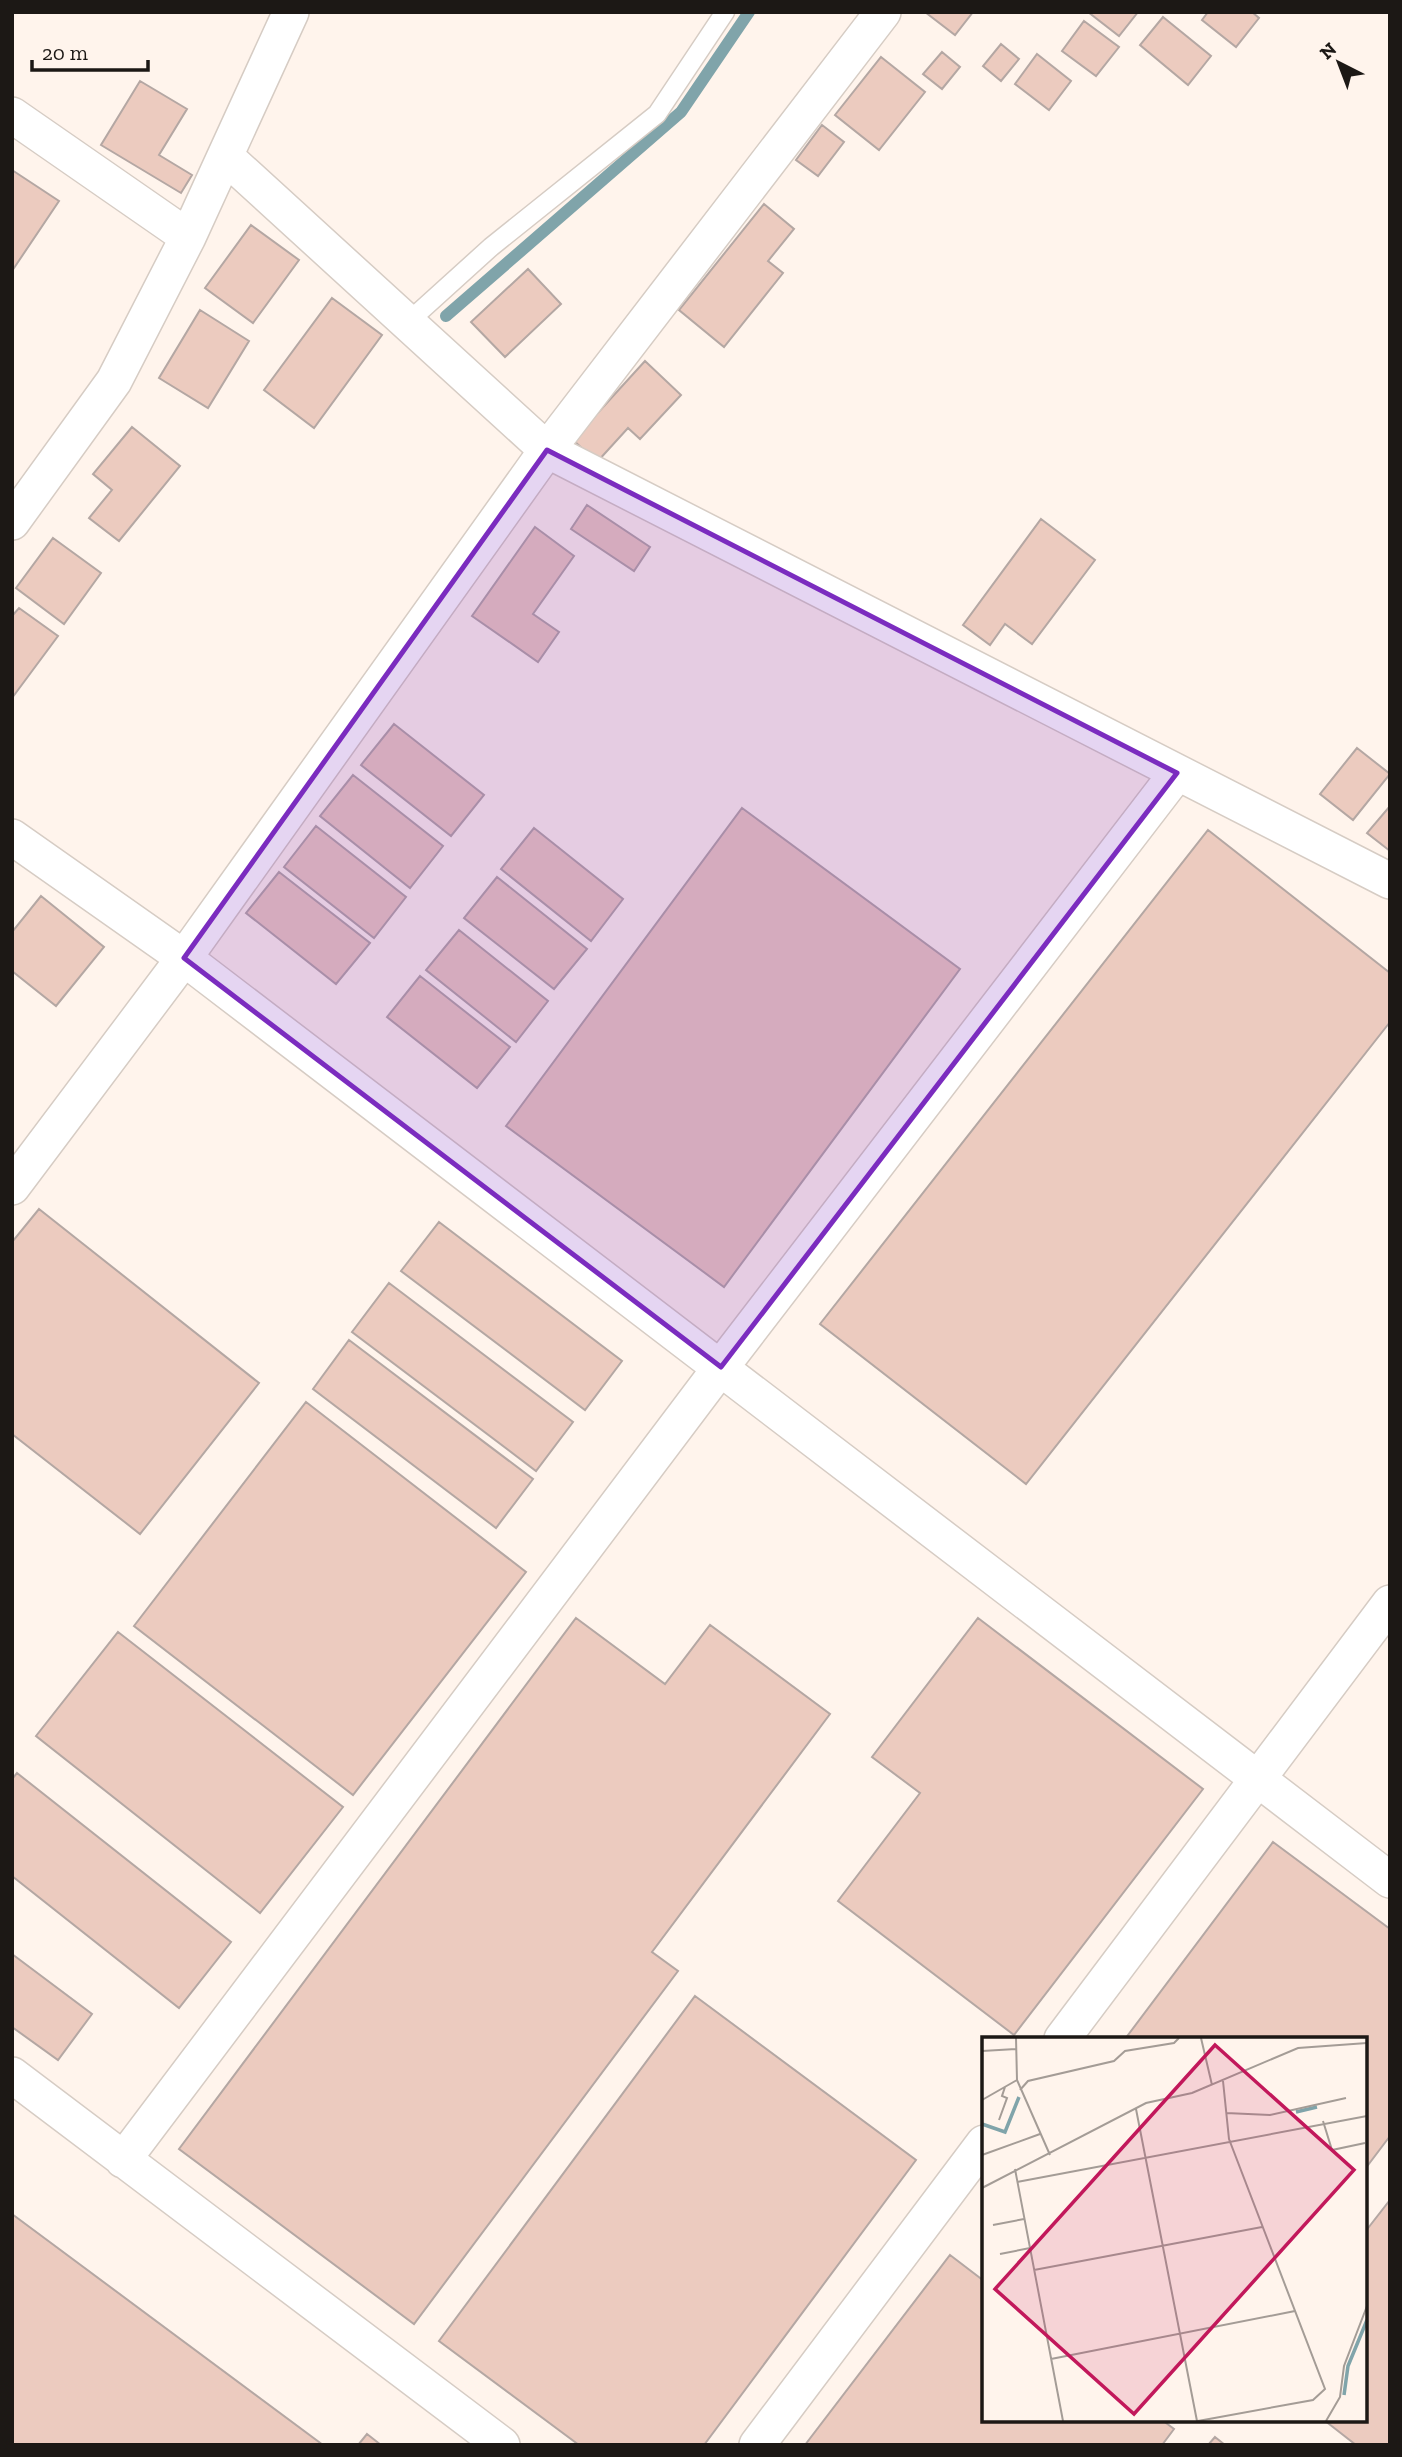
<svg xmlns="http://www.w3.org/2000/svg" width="1402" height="2457" viewBox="0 0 1402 2457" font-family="'Zilla Slab',serif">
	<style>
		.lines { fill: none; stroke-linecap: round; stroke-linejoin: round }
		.stream { stroke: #80a4aa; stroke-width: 12 }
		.building { fill: #eccbbf; stroke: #b4a7a3; stroke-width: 2 }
		.lane-casing { stroke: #d6ccc4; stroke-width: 21 }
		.street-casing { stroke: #d6ccc4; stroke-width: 38 }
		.lane { stroke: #fff; stroke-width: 18 }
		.street { stroke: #fff; stroke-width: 35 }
		.marked { fill: #7b2cbf; fill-opacity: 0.2; stroke: #7b2cbf; stroke-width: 5; stroke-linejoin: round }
		.inset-river { fill: none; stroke: #80a4aa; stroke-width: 3.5 }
		.inset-road { fill: none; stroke: #a49c96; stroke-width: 2 }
		.view { fill: #c2185b; fill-opacity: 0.15; stroke: #c2185b; stroke-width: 3.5 }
		.inset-edge { fill: none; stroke: #1c1815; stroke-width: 3.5 }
	</style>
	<rect width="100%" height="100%" fill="#fff4ec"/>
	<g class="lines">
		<!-- stream -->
		<path class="stream" d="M446 316 681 112 749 12"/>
	</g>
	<!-- building -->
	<path class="building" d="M925 12H973L955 35Z
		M1088 12H1138L1119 36Z
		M1208 12H1252L1259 18 1236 47 1202 20Z
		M1163 17 1211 56 1188 85 1140 45Z
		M1084 21 1119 47 1096 76 1062 51Z
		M1001 44 1019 59 1001 81 983 66Z
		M942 52 960 67 942 89 923 74Z
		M1037 54 1071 81 1049 110 1015 84Z
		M881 57 925 92 879 150 835 115Z
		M140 81 187 109 159 155 192 175 181 193 101 145Z
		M822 125 844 142 818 176 796 160Z
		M12 170 59 201 12 271Z
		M764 204 794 229 768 261 783 273 724 347 679 310Z
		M251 225 299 260 253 323 205 288Z
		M528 269 561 304 505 357 471 322Z
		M332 298 382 335 314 428 264 390Z
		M200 310 249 341 208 408 159 378Z
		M645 361 681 395 640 439 628 428 597 462 573 440Z
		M132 427 180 466 119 541 89 518 112 490 93 474Z
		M587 505 650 547 634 571 571 529Z
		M1041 519 1095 560 1032 644 1005 624 990 645 963 625Z
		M535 527 574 556 533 614 559 632 538 662 472 616Z
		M53 538 101 573 64 624 16 588Z
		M19 608 58 636 12 698V616Z
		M394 724 484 795 451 836 361 765Z
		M1357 748 1390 774 1353 820 1320 794Z
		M353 775 443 846 410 888 320 816Z
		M1390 806V851L1367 833Z
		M742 808 960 969 724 1287 506 1126Z
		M316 826 406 897 374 938 284 867Z
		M534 828 623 899 591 941 501 869Z
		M1208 830 1390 973V1022L1026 1484 820 1324Z
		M279 872 370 943 336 984 246 913Z
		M497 877 587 949 554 989 464 918Z
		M41 896 104 947 56 1006 12 971V932Z
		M459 930 548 1001 516 1042 426 970Z
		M420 976 510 1047 477 1088 387 1017Z
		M39 1209 259 1383 140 1534 12 1434V1242Z
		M439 1222 622 1361 585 1410 401 1271Z
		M389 1283 573 1422 536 1471 352 1332Z
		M349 1340 533 1479 496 1528 313 1389Z
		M306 1402 526 1572 353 1795 134 1626Z
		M576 1618 665 1684 710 1625 830 1714 652 1952 678 1971 414 2324 179 2149Z
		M978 1618 1203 1789 1014 2035 838 1901 920 1793 872 1757Z
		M118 1632 343 1807 260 1913 36 1736Z
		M17 1773 231 1942 179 2008 12 1876V1779Z
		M1273 1842 1390 1929V2136L1365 2169V2039H1125Z
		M12 1954 92 2014 58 2060 12 2027Z
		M695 1996 916 2160 704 2445H579L439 2341Z
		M1390 2200V2445H1356L1324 2420H1365V2232Z
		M12 2214 323 2445H12Z
		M950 2255 984 2281V2420H1162L1174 2429 1162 2445H805Z
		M367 2434 381 2445H358Z
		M1215 2437 1225 2445H1208Z"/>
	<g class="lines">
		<!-- lane casing -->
		<g class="lane-casing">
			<path id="lane" d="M407 323 491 247 657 114 725 12"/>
		</g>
		<!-- street casing -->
		<g class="street-casing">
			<path id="street" d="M12 115 188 237
				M226 157 547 450 1390 881
				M12 522 114 381 188 237 291 12
				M12 837 184 958 1390 1880
				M12 1187 184 958 547 450 883 12
				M1062 2039 1390 1603
				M12 2075 502 2445
				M123 2160 721 1367 1177 773
				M757 2445 984 2143"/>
		</g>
		<!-- lane -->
		<use href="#lane" class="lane"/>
		<!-- street -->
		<use href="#street" class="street"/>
	</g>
	<!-- marked area -->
	<path class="marked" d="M547 450 1177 773 721 1367 184 958Z"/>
	<!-- overview -->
	<g transform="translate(982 2037)">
		<rect width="385" height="385" fill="#fff4ec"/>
		<path class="inset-river" d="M314 75 335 70M0 87 23 95 37 60M362 358 366 329 385 283"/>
		<path class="inset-road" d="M34 1 35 43 68 118M219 1 230 48M0 14 34 12M38 53 46 44 132 24 143 14 192 6 197 1M0 63 35 43M154 72 215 384M244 76 288 78 364 61M17 83 25 61 20 59 23 50M341 84 350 113 383 106M0 118 58 97M33 132 81 384M35 145 385 79M0 151 164 66 210 56 316 11 385 6M11 188 42 182M18 217 48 211M52 233 280 190M69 322 313 274M216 384 331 363 343 352 247 102 241 44M344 384 358 360 362 329 385 269"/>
		<path class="view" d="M233 8 372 133 152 377 13 252Z"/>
		<rect width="385" height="385" class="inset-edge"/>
	</g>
	<!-- border -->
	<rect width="1402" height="2457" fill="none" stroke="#1c1815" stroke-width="28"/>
	<!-- north arrow -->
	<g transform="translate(1339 63) rotate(318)" stroke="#fff4ec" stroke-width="5" paint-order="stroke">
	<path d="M0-5L12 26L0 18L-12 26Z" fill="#1c1815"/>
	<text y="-10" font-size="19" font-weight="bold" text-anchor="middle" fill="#1c1815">N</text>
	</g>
	<!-- scale -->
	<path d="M32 60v10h116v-10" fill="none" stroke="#1c1815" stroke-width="3.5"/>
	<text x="42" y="60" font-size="21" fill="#1c1815" stroke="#fff4ec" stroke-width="5" paint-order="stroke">20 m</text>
</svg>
